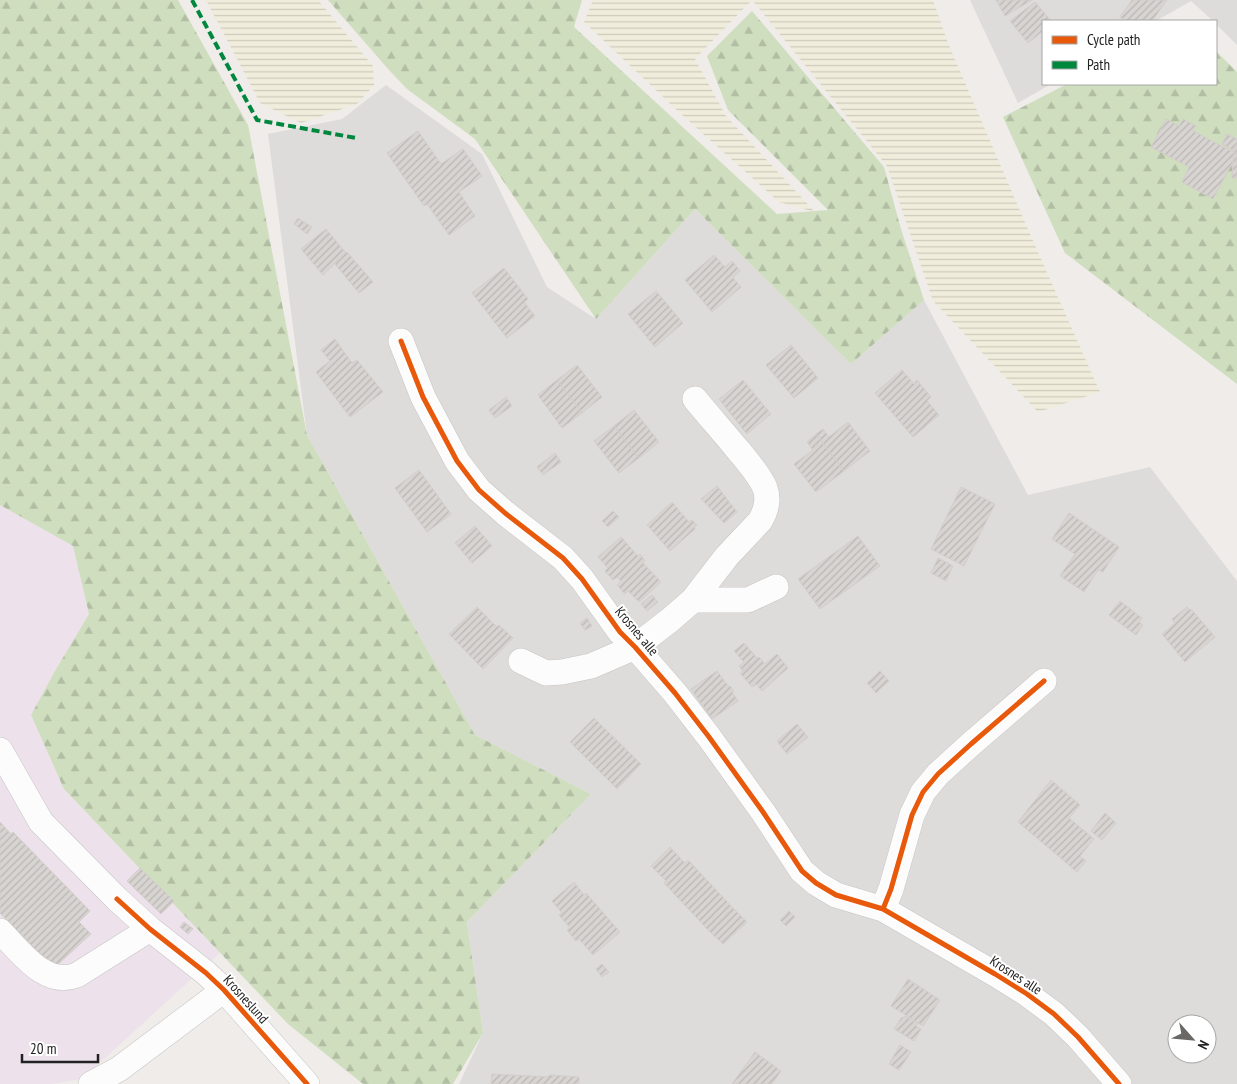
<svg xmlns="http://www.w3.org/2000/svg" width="1237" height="1084" viewBox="0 0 1237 1084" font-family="'PT Sans Narrow',sans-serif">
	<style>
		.residential { fill: #dedcdb; fill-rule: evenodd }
		.industrial { fill: #ede2eb }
		.farmland { fill: url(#farmland-rules) }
		.forest { fill: url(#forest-firs) }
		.building { fill: url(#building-hatch); stroke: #d3cdcb }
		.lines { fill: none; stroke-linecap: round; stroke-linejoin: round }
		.minor-casing { stroke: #c6c5c4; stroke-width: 26 }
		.minor { stroke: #fdfcfc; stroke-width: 25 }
		.quiet { stroke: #00873e; stroke-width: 4; stroke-dasharray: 8 4; stroke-linecap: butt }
		.cycleway-casing { stroke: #fff; stroke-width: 8 }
		.cycleway { stroke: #e8590c; stroke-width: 5 }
		.labels { text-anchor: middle; stroke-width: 4; stroke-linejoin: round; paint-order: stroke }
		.street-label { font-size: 14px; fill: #212121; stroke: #fff }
	</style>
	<defs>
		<pattern id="farmland-rules" width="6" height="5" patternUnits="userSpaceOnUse" patternTransform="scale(1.25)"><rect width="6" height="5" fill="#f0eddd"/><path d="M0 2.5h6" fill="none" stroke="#cecbbd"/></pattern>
		<pattern id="forest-firs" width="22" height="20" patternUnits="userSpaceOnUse" patternTransform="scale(1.25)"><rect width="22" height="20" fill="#cfdebe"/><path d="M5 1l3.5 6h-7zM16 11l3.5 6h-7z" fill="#b1bea3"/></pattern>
		<pattern id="building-hatch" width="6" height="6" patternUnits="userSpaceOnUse" patternTransform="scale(1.25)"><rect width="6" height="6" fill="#d8d4d2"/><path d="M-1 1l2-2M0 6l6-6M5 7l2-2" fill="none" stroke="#b9b6b4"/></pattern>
	</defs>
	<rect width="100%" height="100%" fill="#efecea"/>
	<!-- residential -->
	<path class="residential" d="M970 0H1237V45L1216 24V21H1213L1191 1 1156 21H1043V84H1051L1018 103Z
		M386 85 482 154 547 287 596 319 695 209 851 364 924 300 1028 495 1150 467 1237 581V1084H459L483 1033 467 922 591 794 475 735 307 435 268 134 342 119ZM1177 1024H1207V1054H1177Z"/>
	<!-- industrial -->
	<path class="industrial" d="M0 505 73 546 89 614 55 671 31 715 64 789 220 953 82 1079 51 1084H0Z"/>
	<!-- farmland -->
	<path class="farmland" d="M206 0H318L373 66 374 85 357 104 301 123 260 103Z
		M593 0H933L948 43 1030 234 1100 392 1038 412 933 301 887 166 752 0 695 59 726 116 815 212 779 202 681 114 584 22Z"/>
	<!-- forest -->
	<path class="forest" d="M0 0H178L248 125 307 435 475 735 591 794 467 922 483 1033 453 1084H363L288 1024 64 789 31 715 55 671 89 614 73 546 0 505Z
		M328 0H582L574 27 777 214 828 210 728 110 707 56 752 11 884 167 901 229 924 300 851 364 695 209 596 319 475 139 407 89 389 70Z
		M1216 51 1237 72V384L1065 253 1003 117 1067 84H1216Z"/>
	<!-- building -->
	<path class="building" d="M996 0H1032L1005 16Z
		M1132 0H1167L1152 21H1126L1120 17Z
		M1035 2 1051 21H1043V31L1028 43 1010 21Z
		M1166 119 1179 126 1183 119 1196 126 1193 131 1237 154 1213 199 1182 182 1189 167 1151 147Z
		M418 131 441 164 463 149 482 176 459 192 475 216 449 235 427 204 424 206 387 153Z
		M1227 134 1237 139V147L1235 151 1222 144Z
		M1234 147H1237V178H1232Z
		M298 218 312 227 307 234 294 224Z
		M326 229 346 253 323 275 301 249Z
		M347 252 373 282 359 293 335 264 336 261Z
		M714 255 725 267 732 261 740 271 733 278 741 287 712 312 685 280Z
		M504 268 528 299 524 302 535 316 507 338 472 293Z
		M656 291 683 323 655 347 628 314Z
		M335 339 352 363 357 360 383 392 350 417 316 372 330 361 321 350Z
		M791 345 818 378 794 398 766 365Z
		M577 365 602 397 582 413 557 380Z
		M902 370 914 384 917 380 931 397 927 401 939 415 913 437 875 393Z
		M557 380 582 413 562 428 538 395Z
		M743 380 771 414 747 434 719 399Z
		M506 397 512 406 495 418 489 410Z
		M634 410 659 442 639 458 614 426Z
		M848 422 870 451 844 471 816 434 823 429 829 437Z
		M614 426 639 458 619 473 594 441Z
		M816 434 844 471 816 492 794 464 813 450 807 442Z
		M555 453 561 462 543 475 537 467Z
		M419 470 451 514 427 532 395 488Z
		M717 486 737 512 724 523 701 499Z
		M961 487 995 504 964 566 931 549Z
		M672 502 689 522 692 520 697 525 694 527 695 529 670 551 647 525Z
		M613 511 619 517 608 527 602 521Z
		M1069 513 1119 547 1103 572 1098 570 1084 592 1060 576 1075 554 1052 539Z
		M475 526 492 546 472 563 455 543Z
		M858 536 880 566 820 609 798 579Z
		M621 537 638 556 640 554 645 561 643 563 661 582 639 602 628 591 625 594 617 585 621 581 617 577 613 580 605 571 608 568 598 557Z
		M938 558 953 566 946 581 931 573Z
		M652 595 658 602 647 611 641 604Z
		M1120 601 1142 618 1139 622 1143 625 1136 635 1109 615Z
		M477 607 497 627 499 625 513 638 483 669 449 634Z
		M1187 607 1190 610 1191 609 1215 637 1185 662 1162 634 1175 623 1172 619Z
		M587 618 592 626 585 630 580 623Z
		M744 643 757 658 743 671 739 666 744 662 734 651Z
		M777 654 788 668 762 691 756 684 752 687 740 673 759 657 765 664Z
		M717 671 729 687 730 686 734 691 732 692 738 701 712 719 691 689Z
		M880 671 889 681 876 693 867 683Z
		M594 718 641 764 617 789 570 742Z
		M797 724 808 737 787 754 777 741Z
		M1051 780 1080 805 1069 818 1094 839 1080 856 1086 861 1077 872 1018 822Z
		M1105 813 1116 823 1102 840 1091 831Z
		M0 822 11 834 13 832 90 911 79 922 91 934 55 967 44 956 43 957 0 913Z
		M670 847 685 863 688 860 733 908 709 931 664 883 666 881 651 866Z
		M140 868 174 901 161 914 127 881Z
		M574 882 584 895 586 893 620 932 593 955 579 939 576 941 567 930 570 928 559 915 562 913 552 901Z
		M733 908 747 922 723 944 709 931Z
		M789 911 795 917 786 926 780 920Z
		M184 922 193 929 188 934 180 927Z
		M602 964 609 972 602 977 596 969Z
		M908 979 940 1000 923 1026 891 1006Z
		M905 1016 918 1024 916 1026 921 1029 914 1041 894 1029 902 1017 904 1018Z
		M900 1045 911 1052 899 1070 889 1064Z
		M755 1052 781 1071 772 1084H732Z
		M492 1074 548 1077 549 1075 579 1077V1084H491Z"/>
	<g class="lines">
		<!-- minor casing -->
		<g class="minor-casing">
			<path id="minor" d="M401 341 423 397 457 461 479 490 505 513 563 558 582 579 620 632 635 647 675 693 709 737 763 812 802 871 816 883 836 895 883 909 995 974 1027 994 1054 1014 1078 1037 1119 1084
				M693 600H748L776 587
				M521 661 546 673 562 672 591 666 635 647 670 620 693 600 727 556 760 521C766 511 769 499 765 488 759 474 747 461 738 450 724 433 709 416 695 399
				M0 750 41 822 117 899 150 929 206 973 224 990 307 1084
				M883 909 891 889 912 815 923 792 938 774 971 744 1044 681
				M0 931C20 951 45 988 77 975L150 929
				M91 1084 119 1069 224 990"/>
		</g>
		<!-- minor -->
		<use href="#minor" class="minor"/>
		<!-- quiet -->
		<path class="quiet" d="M192 0 257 120 356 138"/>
		<!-- cycleway casing -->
		<g class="cycleway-casing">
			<path id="cycleway" d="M401 341 423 397 457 461 479 490 505 513 563 558 582 579 620 632 635 647 675 693 709 737 763 812 802 871 816 883 836 895 883 909 995 974 1027 994 1054 1014 1078 1037 1119 1084
				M117 899 150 929 206 973 224 990 307 1084
				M883 909 891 889 912 815 923 792 938 774 971 744 1044 681"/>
		</g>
		<!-- cycleway -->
		<use href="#cycleway" class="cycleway"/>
	</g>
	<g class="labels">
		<!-- street labels -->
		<g class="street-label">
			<text transform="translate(637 631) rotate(50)" y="5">Krosnes alle</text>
			<text transform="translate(1016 975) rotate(33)" y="5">Krosnes alle</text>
			<text transform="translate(246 999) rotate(48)" y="5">Krosneslund</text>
		</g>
	</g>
	<!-- legend -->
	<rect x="1042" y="20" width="175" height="65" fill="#ffffff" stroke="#a6a6a6"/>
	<rect x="1052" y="36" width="25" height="8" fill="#e8590c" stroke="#a6a6a6"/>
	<text x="1087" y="45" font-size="15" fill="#212121">Cycle path</text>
	<rect x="1052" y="61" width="25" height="8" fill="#00873e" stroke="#a6a6a6"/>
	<text x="1087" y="70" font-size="15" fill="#212121">Path</text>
	<!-- north arrow -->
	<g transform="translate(1192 1039) rotate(117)"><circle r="24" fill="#ffffff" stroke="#a6a6a6"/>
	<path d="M0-4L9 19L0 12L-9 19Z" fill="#696867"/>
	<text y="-8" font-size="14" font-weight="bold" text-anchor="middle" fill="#212121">N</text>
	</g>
	<!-- scale -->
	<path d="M22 1054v8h76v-8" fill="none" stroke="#212121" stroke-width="2.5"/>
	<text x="30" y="1054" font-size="15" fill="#212121" stroke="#ffffff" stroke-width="4" paint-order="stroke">20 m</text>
</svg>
